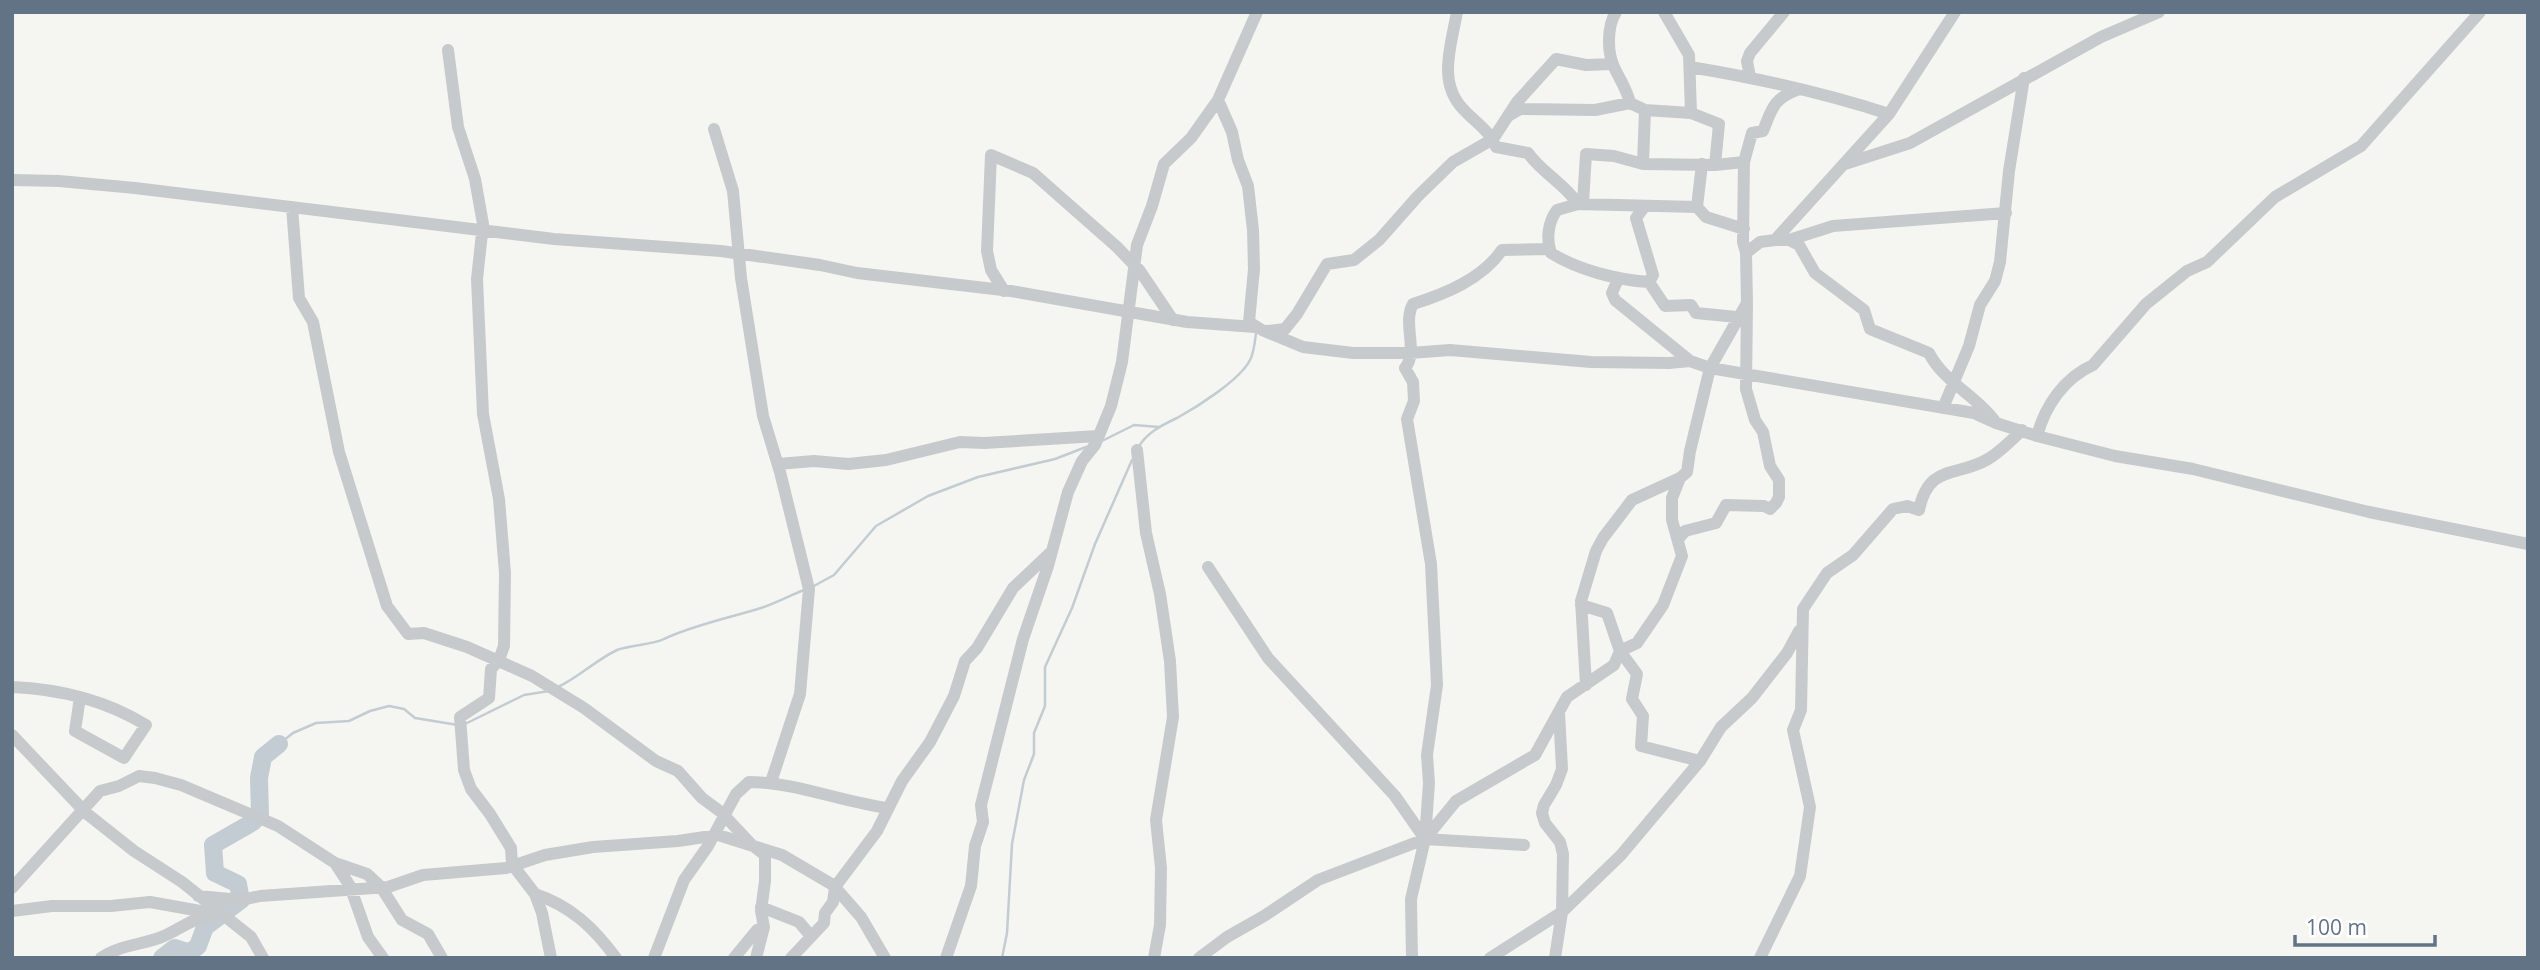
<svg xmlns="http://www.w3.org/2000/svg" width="2540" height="970" viewBox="0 0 2540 970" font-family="'Open Sans',sans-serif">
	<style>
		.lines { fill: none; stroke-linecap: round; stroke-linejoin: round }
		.stream { stroke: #c2ccd2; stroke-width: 2.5 }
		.river { stroke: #c2ccd2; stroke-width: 18 }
		.minor { stroke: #c7cacd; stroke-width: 12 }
	</style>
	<rect width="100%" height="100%" fill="#f5f6f1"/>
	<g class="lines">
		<!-- stream -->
		<path class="stream" d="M1102 441 1134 425 1159 427
			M1138 448C1146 433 1162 425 1177 418 1197 407 1240 380 1250 360 1254 353 1255 341 1256 333
			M812 587 834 575 876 526 928 496 978 477 1055 459 1086 447
			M558 687C579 677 596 660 617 650 629 645 652 645 664 639 694 625 729 618 761 608 776 603 791 595 806 589
			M465 724 524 695 549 691
			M279 744 293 733 316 723 349 721 370 711 389 706 404 709 415 718 458 725
			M1002 958 1007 933 1012 844 1024 780 1034 754V733L1045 706V667L1072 608 1095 544 1132 460"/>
		<!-- river -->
		<path class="river" d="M162 958 175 948 187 952 193 950 198 946 205 927 241 900 238 884 215 873 213 845 253 822 260 815 259 778 263 757 279 744"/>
		<!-- minor -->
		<path class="minor" d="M1457 12C1451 46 1437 83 1464 110 1475 122 1490 131 1496 147L1528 153C1542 173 1565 184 1578 204L1697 207 1706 217 1744 229
			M1616 12C1607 26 1607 52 1614 67 1620 80 1627 89 1630 103
			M1664 12 1689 55 1691 113
			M448 50 458 127 475 179 483 224 477 279 483 414 499 499 505 573 504 646 499 660 491 669 489 698 460 717 464 770 471 789 490 814 511 848 512 864 535 894 542 913 551 958
			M1690 67C1757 78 1824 93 1889 114
			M1750 77 1747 61 1750 53 1784 12
			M1218 100 1232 132 1238 160 1248 186 1253 230 1254 269 1249 322 1262 330 1303 347 1353 353H1410L1450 350 1591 362 1669 363 1690 361 1710 368 1974 413 1996 423 2037 436 2115 456 2193 469 2369 512 2528 544
			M1508 116 1520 109 1595 110 1630 103 1645 110 1691 113 1719 124 1715 165
			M714 129 733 191 741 278 763 416 780 472 809 589 800 694 771 782
			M1643 164 1645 110
			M1845 164 1910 143 2101 37 2159 12
			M12 180 59 181 135 188 554 239 721 251 820 265 857 273 1011 291 1187 322 1255 327
			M1583 203 1586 154 1614 156 1643 164 1715 165 1744 162
			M1578 204 1557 210C1548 222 1546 239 1551 253 1578 270 1617 280 1649 282L1665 306 1691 305 1696 313 1737 317
			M1645 206 1636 218 1653 275 1649 282
			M292 207 299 298 313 322 339 452 387 606 408 634 424 633 467 647 532 676 584 708 656 761 678 771 702 798 721 812 752 845 765 855V881L761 911 764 927 756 958
			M1697 207 1702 164
			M1775 240H1789L1799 245 1815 273 1864 310 1870 329 1929 353C1943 381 1975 395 1994 420
			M1789 240 1833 226 2006 213
			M1746 253 1743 242 1744 162 1752 133 1763 131C1772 109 1773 99 1797 90
			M1618 279 1612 293 1615 300 1690 361
			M1004 291 991 270 987 251 991 155 1033 173 1117 247 1140 271 1173 320
			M1267 331 1285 329 1297 314 1327 264 1354 260 1379 240 1418 196 1453 162 1493 139 1517 102 1556 59 1586 65 1612 64
			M1943 408 1969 346 1980 305 1995 281 2000 262 2009 171 2024 78
			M2037 436C2045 406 2064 378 2093 365L2146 304 2187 271 2207 262 2275 197 2361 146 2480 12
			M1137 450 1146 533 1160 594 1170 661 1173 717 1156 820 1161 868 1160 925 1154 958
			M778 464 814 461 848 464 886 460 960 442 984 443 1098 436
			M1679 538 1685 531 1716 523 1726 505 1764 506 1770 509 1776 503 1779 497V480L1770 466 1763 432 1755 420 1746 389 1747 304
			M1208 567 1268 658 1395 796 1425 839 1524 845
			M1581 605 1607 613 1620 651 1637 674 1632 699 1643 716 1641 746 1700 761
			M1586 685 1581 601 1596 551 1603 538 1632 500 1680 478
			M12 687C60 689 105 700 146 725L124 758 75 731 80 697
			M12 735 86 813 134 851 182 882 251 937 263 958
			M335 863 367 874 381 887 402 920 428 934 442 958
			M12 888 100 791 119 786 139 776 155 778 181 785 278 826 335 863 350 886 368 937 383 958
			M535 894C571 906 594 928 616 958
			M198 896 241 900 260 896 388 887 423 875 506 868 545 855 593 847 678 841 718 835 782 855 833 885 861 917 885 958
			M761 907 799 922 810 935
			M12 911 52 906H111L150 902 217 914
			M101 958C118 946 139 945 159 938 177 932 189 919 209 916
			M654 958 684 880 708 846 736 794 749 782C796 782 841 802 888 808
			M734 958 757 930 764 927
			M791 958 824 923 825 913 833 902 835 887 877 831 902 781 930 742 954 696 965 661 977 648 1013 588 1051 552
			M946 958 971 886 975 846 983 822 981 805 1023 639 1048 566 1068 492 1082 461 1095 445 1111 406 1122 362 1137 245 1152 206 1164 164 1191 138 1218 100 1257 12
			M1199 958 1227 937 1264 916 1318 880 1425 839 1456 801 1535 755 1567 697 1614 665 1620 651 1637 643 1663 605 1682 556 1672 520V498L1680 478 1687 472 1690 451 1710 368 1747 303 1746 253 1760 242 1775 240 1889 114 1955 12
			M1412 958 1411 899 1425 839 1429 783 1427 755 1437 685 1431 564 1407 419 1414 401 1413 382 1405 368C1419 351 1402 323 1413 304 1445 294 1482 279 1502 250L1549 249
			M1490 958 1562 912 1621 855 1700 761 1721 727 1752 698 1787 653 1799 631
			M1555 958 1562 912 1563 854 1560 842 1545 823 1542 813 1544 805 1556 785 1562 769 1559 712
			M1760 958 1800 876 1810 807 1793 730 1801 710 1803 609 1827 573 1853 555 1893 509 1907 506 1919 510C1929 463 1956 478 1988 459 2000 452 2012 440 2022 430"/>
	</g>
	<!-- border -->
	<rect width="2540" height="970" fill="none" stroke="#617385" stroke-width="28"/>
	<!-- scale -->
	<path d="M2295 935v10h140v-10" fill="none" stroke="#617385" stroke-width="3.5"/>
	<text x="2306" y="935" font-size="21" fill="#617385" stroke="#ffffff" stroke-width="5" paint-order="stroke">100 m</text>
</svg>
